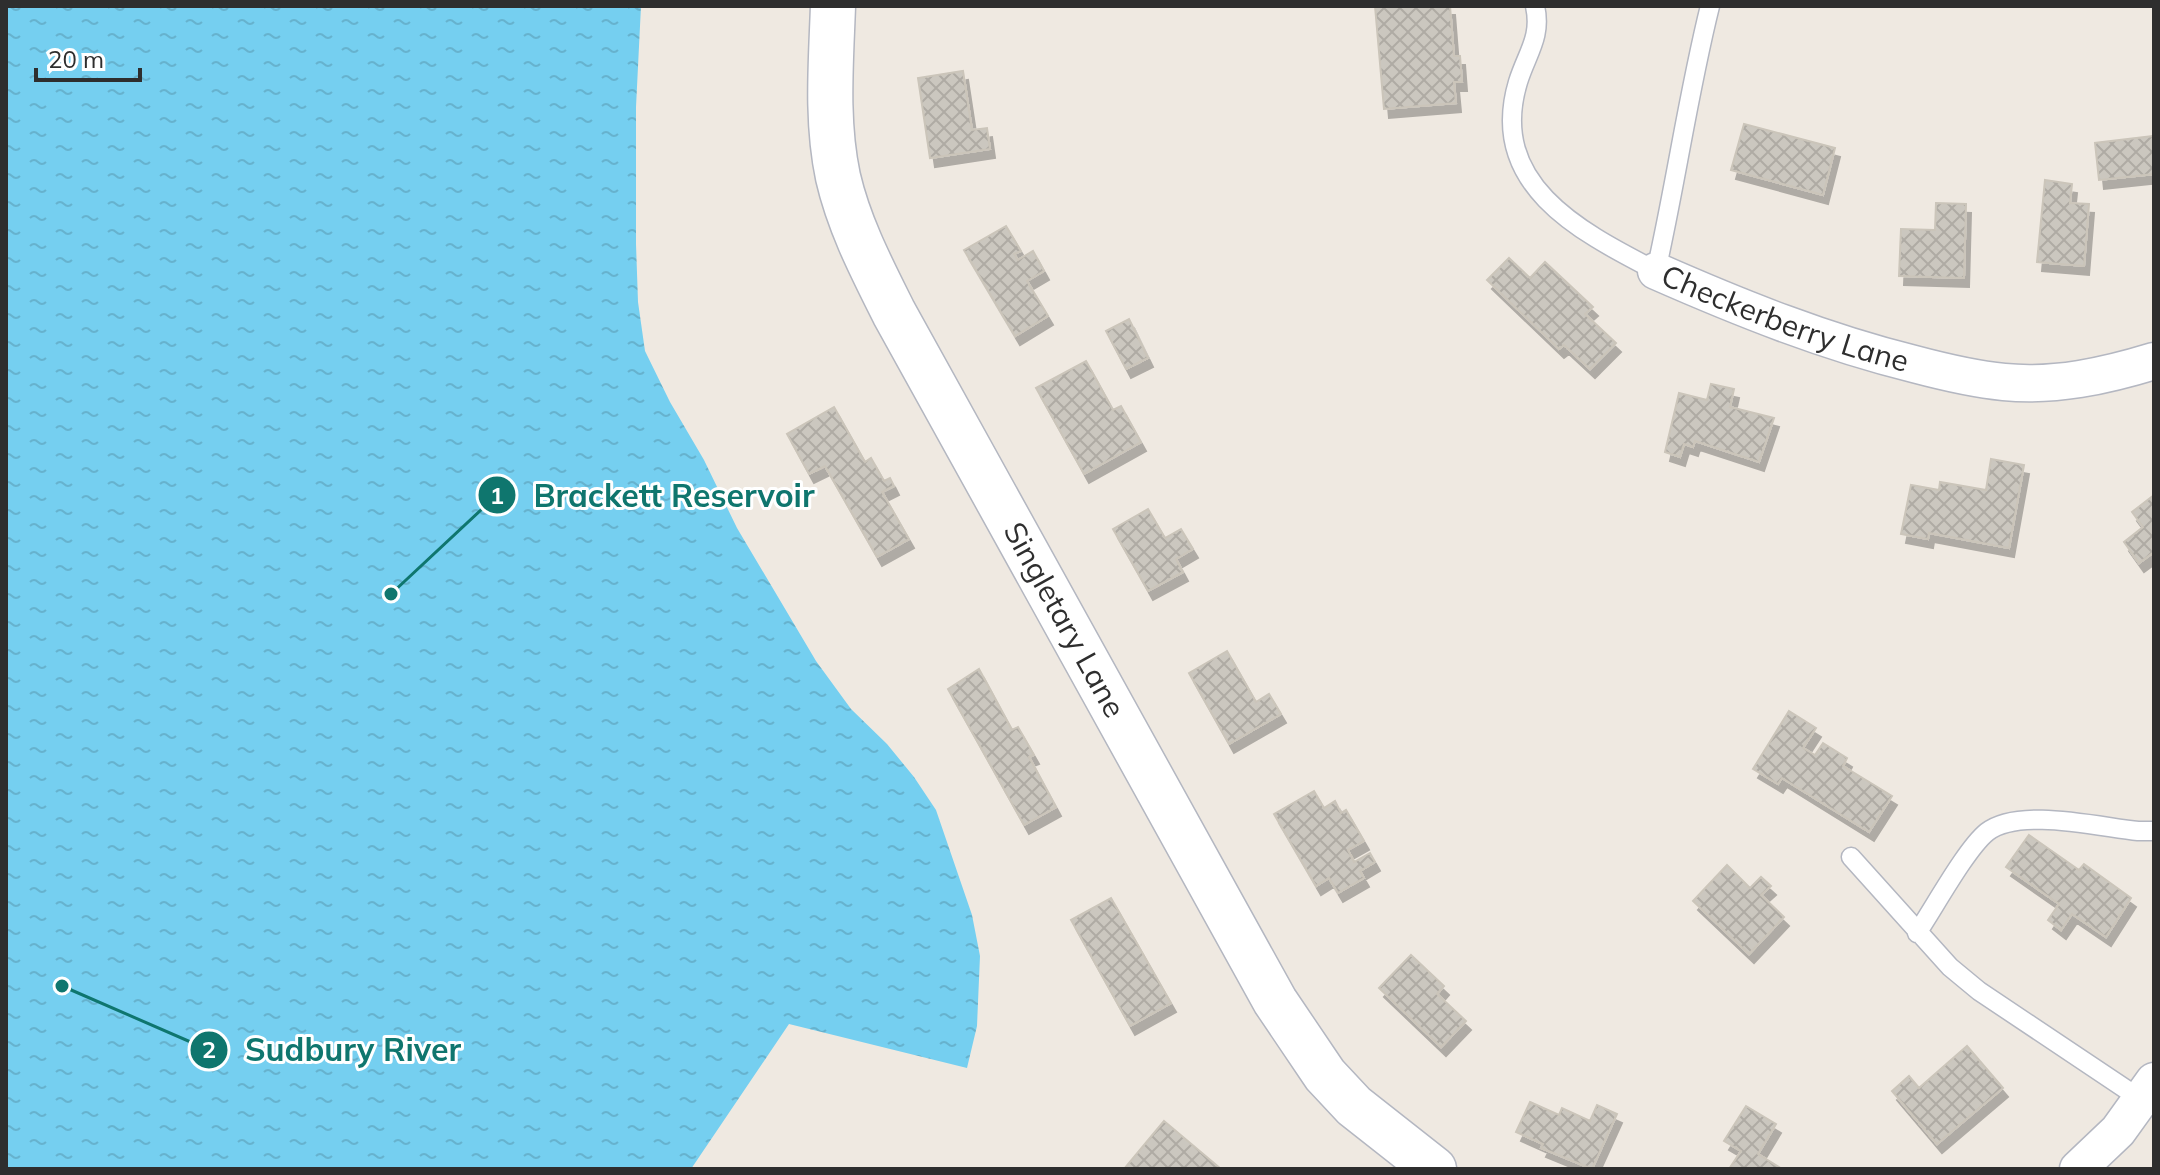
<svg xmlns="http://www.w3.org/2000/svg" width="2160" height="1175" viewBox="0 0 2160 1175" font-family="Mulish,sans-serif">
	<style>
		.water { fill: url(#water-ripples) }
		.building { fill: url(#building-cross-hatch); stroke: #cbc5ba; stroke-width: 2; filter: url(#shadow) }
		.lines { fill: none; stroke-linecap: round; stroke-linejoin: round }
		.lane-casing { stroke: #b4b7c1; stroke-width: 21 }
		.street-casing { stroke: #b4b7c1; stroke-width: 39 }
		.secondary-casing { stroke: #b4b7c1; stroke-width: 47 }
		.lane { stroke: #fff; stroke-width: 18 }
		.street { stroke: #fff; stroke-width: 36 }
		.secondary { stroke: #fff; stroke-width: 44 }
		.labels { text-anchor: middle; stroke-width: 6; stroke-linejoin: round; paint-order: stroke }
		.street-label { font-size: 30px; fill: #2e2e2e; stroke: #fff }
		.leader { fill: none; stroke: #0f766e; stroke-width: 3 }
		.callout-dot { fill: #0f766e; stroke: #fff; stroke-width: 3 }
		.mark-label { font-size: 24px; text-anchor: middle; font-weight: bold; fill: #fff }
		.callout-label { font-size: 32px; text-anchor: middle; font-weight: bold; fill: #0f766e; stroke: #fff; stroke-width: 6; stroke-linejoin: round; paint-order: stroke }
	</style>
	<defs>
		<pattern id="water-ripples" width="26" height="14" patternUnits="userSpaceOnUse" patternTransform="scale(2)"><rect width="26" height="14" fill="#75cff0"/><path d="M2 4q2-2 4 0t4 0M15 11q2-2 4 0t4 0" fill="none" stroke="#66b2ce"/></pattern>
		<pattern id="building-cross-hatch" width="8" height="8" patternUnits="userSpaceOnUse" patternTransform="scale(2)"><rect width="8" height="8" fill="#cbc7bf"/><path d="M0 0l8 8M0 8l8-8" fill="none" stroke="#afaba4"/></pattern>
		<filter id="shadow"><feDropShadow dx="5" dy="9" stdDeviation="0" flood-color="#0004"/></filter>
	</defs>
	<rect width="100%" height="100%" fill="#efe9e1"/>
	<!-- water -->
	<path class="water" d="M6 6H641L636 107V244L638 302 645 351 670 402 704 460 737 528 816 661 851 709 887 744 914 777 936 810 972 915 980 956 977 1026 967 1068 789 1024 691 1169H6Z"/>
	<!-- building -->
	<path class="building" d="M1375 6H1450L1454 56H1460L1462 82H1454L1456 103 1384 109Z
		M963 71 972 130 987 128 990 149 930 158 918 78Z
		M1744 124 1835 148 1823 195 1731 170Z
		M2154 136V174L2099 180 2095 143Z
		M2045 180 2072 184 2070 203 2089 204 2084 266 2037 262Z
		M1936 203 1966 204 1964 278 1899 276 1901 229 1935 230Z
		M1006 226 1021 251 1014 254 1018 260 1033 251 1044 271 1027 281 1048 316 1015 336 964 250Z
		M1509 258 1530 278 1545 262 1593 307 1585 314 1616 343 1590 369 1564 345 1559 349 1487 280Z
		M1129 319 1148 358 1126 369 1106 331Z
		M1086 361 1113 410 1121 406 1141 442 1084 474 1036 388Z
		M1711 384 1734 389 1730 407 1774 418 1759 462 1695 441 1693 447 1684 444 1680 457 1665 452 1679 393 1707 400Z
		M834 407 865 462 871 458 884 481 890 478 894 486 882 492 909 539 877 557 825 466 809 474 787 434Z
		M1991 459 2024 465 2009 548 1929 533 1928 539 1901 534 1911 485 1939 490 1940 482 1986 490Z
		M2154 495V552L2139 563 2124 542 2143 527 2132 512Z
		M1148 509 1165 538 1181 529 1193 549 1176 559 1183 572 1148 591 1113 529Z
		M1227 651 1256 702 1269 694 1281 714 1229 744 1189 673Z
		M979 669 1012 730 1018 727 1034 755 1029 757 1056 807 1024 825 948 689Z
		M1789 711 1816 728 1803 748 1815 755 1823 743 1847 758 1843 766 1892 796 1869 832 1782 778 1778 784 1753 769Z
		M1314 791 1324 808 1335 801 1341 813 1346 810 1364 841 1348 850 1354 862 1370 853 1375 862 1360 871 1364 878 1338 893 1329 878 1316 886 1274 814Z
		M2029 835 2079 870 2084 864 2131 898 2106 937 2072 914 2061 930 2048 920 2059 904 2006 867Z
		M1727 865 1750 888 1761 877 1771 886 1761 895 1784 917 1749 954 1693 901Z
		M1111 898 1171 1003 1130 1026 1071 920Z
		M1411 955 1444 986 1437 994 1466 1021 1441 1047 1379 988Z
		M1967 1046 2003 1088 1937 1144 1892 1091 1909 1076 1919 1088Z
		M1530 1102 1559 1115 1562 1108 1590 1121 1597 1105 1617 1114 1592 1169 1541 1148 1543 1144 1516 1132Z
		M1746 1106 1776 1124 1758 1154 1782 1169H1729L1741 1151 1724 1141Z
		M1164 1121 1221 1169H1124Z"/>
	<g class="lines">
		<!-- lane casing -->
		<g class="lane-casing">
			<path id="lane" d="M1535 6C1542 37 1527 53 1518 82 1487 185 1581 232 1656 271 1676 183 1688 94 1710 6
				M1851 857 1950 967 1979 991 2142 1100
				M1917 933C1934 908 1966 849 1987 832 2019 807 2099 827 2138 831H2154"/>
		</g>
		<!-- street casing -->
		<g class="street-casing">
			<g id="street">
				<path id="s1" d="M1656 271C1740 308 1825 342 1914 364 1944 372 1973 379 2004 382 2055 387 2105 376 2154 361"/>
				<path d="M2078 1169 2118 1131 2154 1081"/>
			</g>
		</g>
		<!-- secondary casing -->
		<g class="secondary-casing">
			<g id="secondary">
				<path id="s2" d="M833 6C831 63 826 121 838 177 849 225 872 269 894 313L1275 1001 1325 1075 1354 1106 1434 1169"/>
			</g>
		</g>
		<!-- lane -->
		<use href="#lane" class="lane"/>
		<!-- street -->
		<use href="#street" class="street"/>
		<!-- secondary -->
		<use href="#secondary" class="secondary"/>
	</g>
	<g class="labels">
		<!-- street labels -->
		<g class="street-label">
			<text dy="10" stroke="none"><textPath href="#s1" startOffset="138">Checkerberry Lane</textPath></text>
			<text dy="10" stroke="none"><textPath href="#s2" startOffset="670">Singletary Lane</textPath></text>
		</g>
	</g>
	<!-- callouts -->
	<path class="leader" d="M391 594L497 495M62 986L209 1050"/>
	<g class="callout-dot">
		<circle cx="391" cy="594" r="8"/>
		<circle cx="62" cy="986" r="8"/>
		<circle cx="497" cy="495" r="20"/>
		<circle cx="209" cy="1050" r="20"/>
	</g>
	<g class="mark-label">
		<text x="497" y="504">1</text>
		<text x="209" y="1058">2</text>
	</g>
	<g class="callout-label">
		<text x="674" y="507">Brackett Reservoir</text>
		<text x="353" y="1061">Sudbury River</text>
	</g>
	<!-- border -->
	<rect width="2160" height="1175" fill="none" stroke="#2e2e2e" stroke-width="16"/>
	<!-- scale -->
	<path d="M36 68v12h104v-12" fill="none" stroke="#2e2e2e" stroke-width="4"/>
	<text x="48" y="68" font-size="24" fill="#2e2e2e" stroke="#ffffff" stroke-width="6" paint-order="stroke">20 m</text>
</svg>
